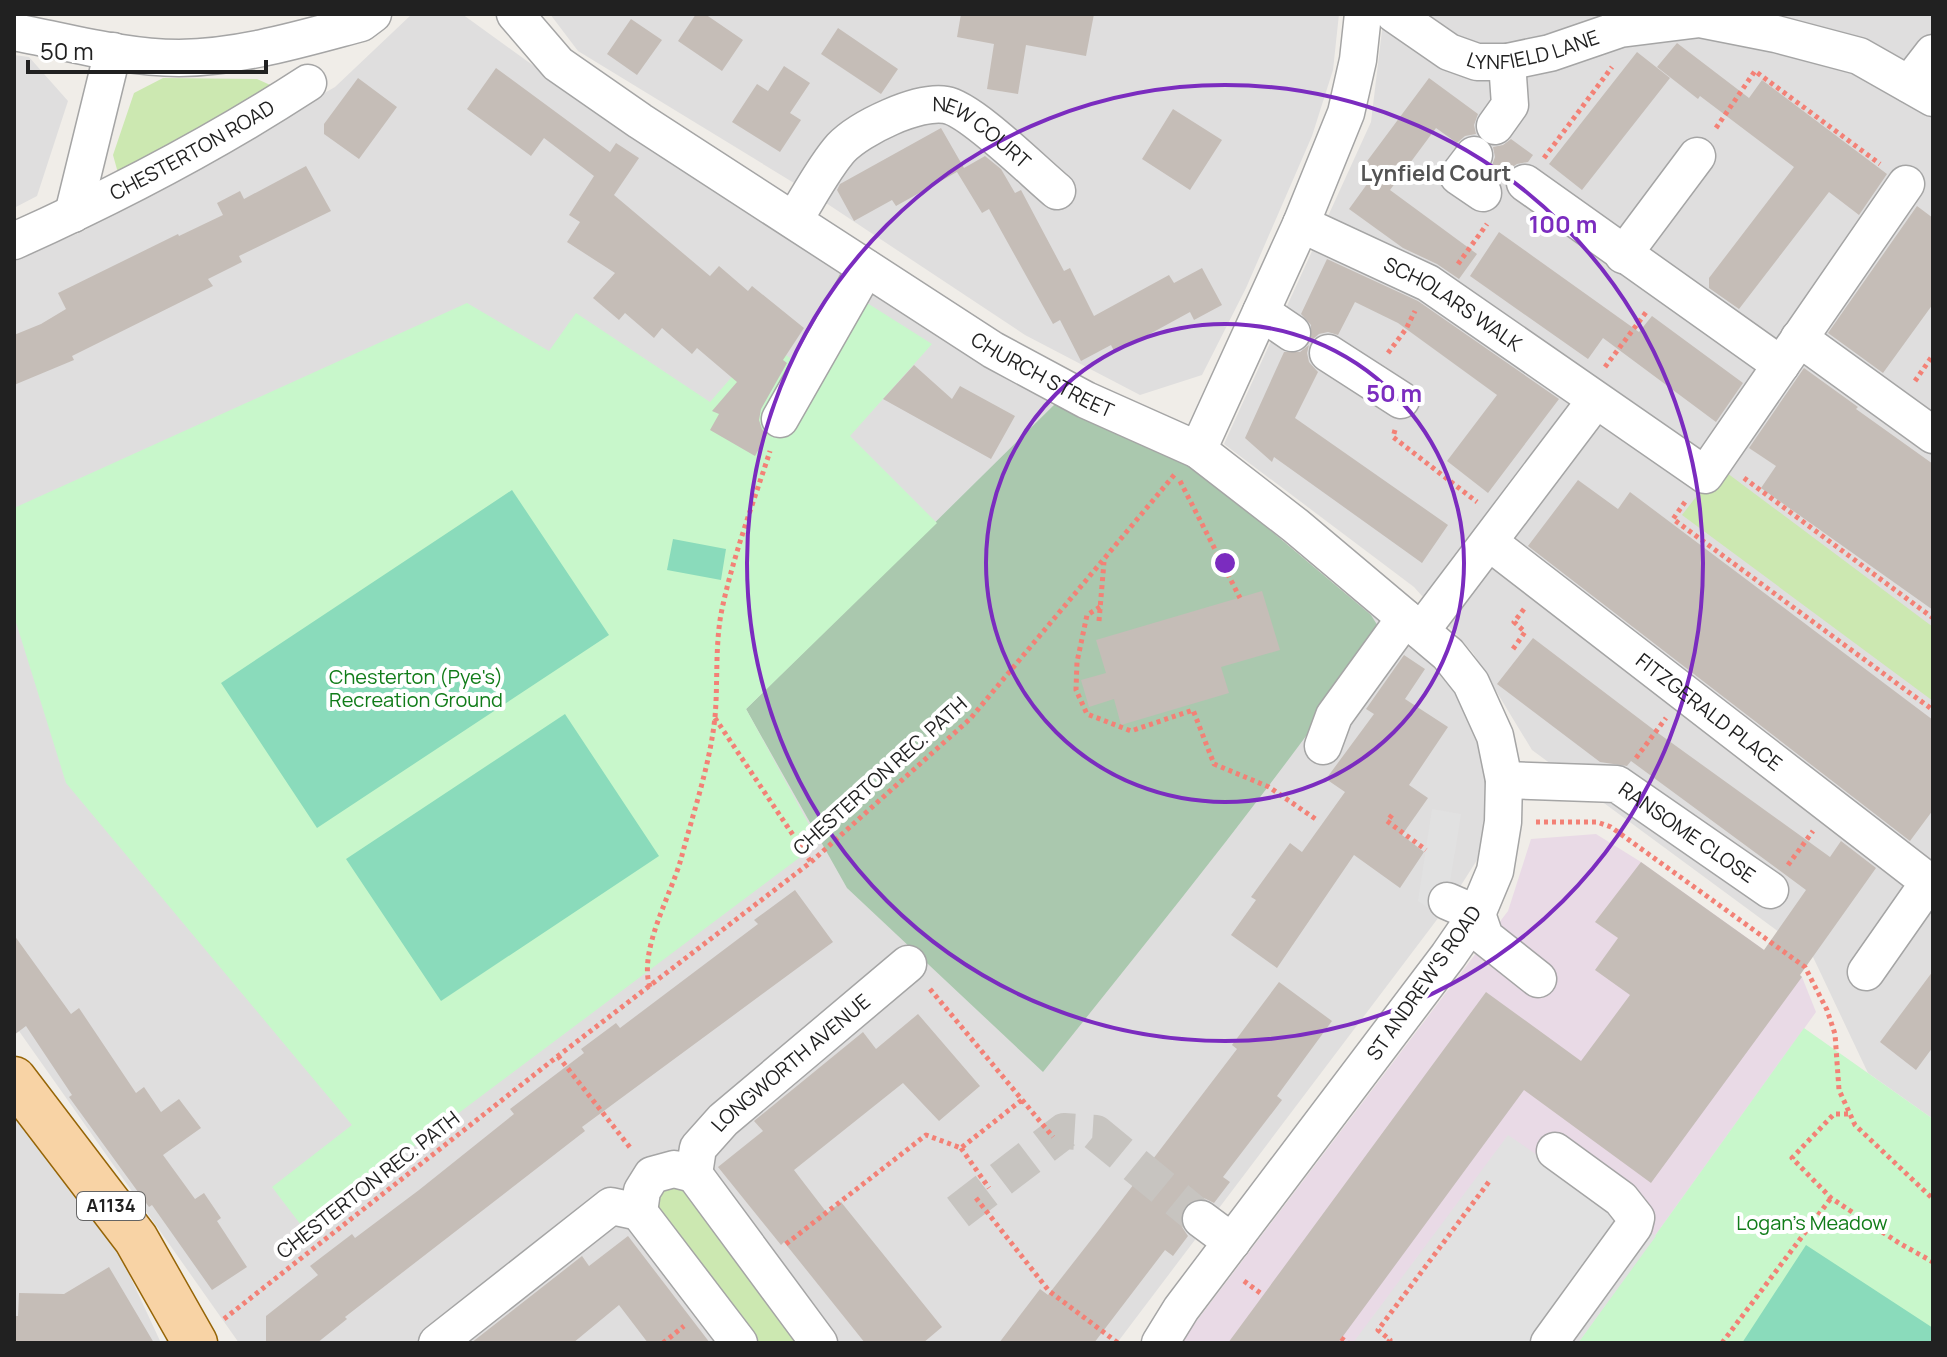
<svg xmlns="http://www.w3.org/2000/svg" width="1947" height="1357" viewBox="0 0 1947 1357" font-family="Manrope,sans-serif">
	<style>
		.residential { fill: #dfdede }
		.industrial { fill: #e9dae6 }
		.grass { fill: #cce8b1 }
		.cemetery { fill: #aac8ae }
		.park { fill: #c8f7cb }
		.pitch { fill: #8adbbb }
		.parking { fill: #e1e1e1 }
		.building { fill: #c5bdb7 }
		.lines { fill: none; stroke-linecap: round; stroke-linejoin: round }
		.minor-tunnel { stroke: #c7c4c0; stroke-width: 36; stroke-dasharray: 36 18; stroke-linecap: butt }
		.minor-casing { stroke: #a5a5a5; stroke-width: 39 }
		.major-casing { stroke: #966507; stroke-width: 47 }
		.path { stroke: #f38176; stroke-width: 5; stroke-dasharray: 4 4; stroke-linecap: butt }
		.minor { stroke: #fff; stroke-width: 36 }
		.major { stroke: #f8d3a5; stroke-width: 44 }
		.ring { fill: none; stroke: #7b2cbf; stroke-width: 4 }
		.labels { text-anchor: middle; stroke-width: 8; stroke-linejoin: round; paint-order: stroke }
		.shield { fill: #fff; stroke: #646464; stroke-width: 2 }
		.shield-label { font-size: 18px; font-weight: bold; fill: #212121 }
		.street-label { font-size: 20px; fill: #212121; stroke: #fff }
		.park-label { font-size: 20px; fill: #117c19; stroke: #fff }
		.neighbourhood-label { font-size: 22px; font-weight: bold; fill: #545454; stroke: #fff }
		.centre { fill: #7b2cbf; stroke: #fff; stroke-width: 4 }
		.ring-label { font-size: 24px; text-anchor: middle; font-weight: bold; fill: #7b2cbf; stroke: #fff; stroke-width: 8; stroke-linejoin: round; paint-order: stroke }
	</style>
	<rect width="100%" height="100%" fill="#f0ede8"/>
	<!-- residential -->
	<path class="residential" d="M412 14H462L599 113 1411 636 1465 706 1494 789 1477 860 1451 901 1117 1343H239L14 1024V261L83 231 335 87Z
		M550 14H1339L1333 70 1312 136 1246 288 1202 375 1140 395 1025 335 817 197 578 51Z
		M1384 14H1933V1119L1868 1073 1813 957 1532 750 1473 653 1414 587 1224 444 1371 122Z
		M14 55 29 57 68 101 37 196 14 208Z
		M14 1111 121 1257 161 1343H14Z"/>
	<!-- industrial -->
	<path class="industrial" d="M1596 834 1641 862 1802 977 1816 1012 1578 1343H1180L1508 911 1531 839Z"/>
	<!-- grass -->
	<path class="grass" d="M163 78 257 79 277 88 118 173 113 155 134 93Z
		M1719 467 1933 627V701L1682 515Z
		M684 1184 807 1343H753L656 1213 657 1193Z"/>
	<!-- cemetery -->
	<path class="cemetery" d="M1057 402 1193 465 1371 615 1381 631C1276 784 1158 927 1043 1072L847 888 746 709Z"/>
	<!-- park -->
	<path class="park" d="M864 301 932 344 850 436 937 523 746 709 819 843 304 1229 272 1187 352 1125 66 783 14 616V508L467 303 549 351 576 313 710 402 763 341 800 364Z
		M1804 1028 1933 1119V1343H1578Z"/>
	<!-- pitch -->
	<path class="pitch" d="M512 490 609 635 317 828 221 683Z
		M673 539 726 549 721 580 667 570Z
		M565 714 659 856 441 1001 346 859Z
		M1806 1245 1933 1328V1343H1742Z"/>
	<!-- parking -->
	<path class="parking" d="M1432 809 1461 814 1447 901 1438 915 1418 901Z
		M1508 1135 1656 1236 1578 1343H1353Z"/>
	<!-- building -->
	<path class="building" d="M696 14H705L743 40 722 71 678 41Z
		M961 14H1094L1086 56 1026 45 1018 94 987 89 994 44 957 37Z
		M631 19 662 40 637 75 607 54Z
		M838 28 898 69 881 94 821 54Z
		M1677 43 1749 98 1762 80 1887 174 1859 215 1829 192 1739 309 1709 288V278L1794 167 1700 96 1698 99 1657 67Z
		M1637 52 1670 78 1582 190 1549 164Z
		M784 66 810 83 790 113 801 120 780 152 732 122 757 84 768 91Z
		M496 68 610 152 616 143 639 158 614 195 710 276 719 266 748 291 752 286 804 328 783 360 787 363 761 409 759 420 762 429 767 435 755 456 710 430 719 414 712 411 737 382 697 348 692 354 662 328 654 338 625 313 619 320 593 298 615 273 567 242 580 222 569 215 594 176 544 138 531 156 467 109Z
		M358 78 397 107 359 159 324 134V124Z
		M1429 78 1478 114 1474 125 1476 134 1465 136 1457 143 1436 128 1390 190 1477 254 1459 279 1437 264 1403 248 1349 209 1370 180 1359 172Z
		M1173 109 1222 140 1190 190 1142 159Z
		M941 128 964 168 896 206 892 200 854 221 837 190 840 184Z
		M1511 139 1533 155 1528 162 1517 164 1508 170 1505 179 1491 168 1495 157 1493 147 1503 145Z
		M985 156 1001 169 1015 193 1021 190 1064 271 1070 268 1094 316 1169 275 1174 283 1202 268 1222 305 1194 320 1190 312 1115 353 1111 345 1081 361 1060 320 1053 324 989 209 982 213 957 172Z
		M306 166 331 211 239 256 242 262 208 279 213 286 72 356 74 360 14 385V335L41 324 66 309 58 293 178 234 179 236 223 215 217 203 240 191 244 199Z
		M1917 206 1933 218V304L1883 373 1828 333Z
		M1499 232 1639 332 1652 316 1743 383 1716 422 1603 338 1588 359 1470 276Z
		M1327 259 1418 301 1559 399 1488 493 1447 461 1497 395 1398 323 1355 302 1338 335 1328 332 1319 334 1311 341V325L1301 314Z
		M1309 345 1307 353 1309 362 1318 372 1295 418 1448 525 1422 563 1274 457 1272 462 1245 438 1284 352H1300Z
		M914 365 952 399 960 386 1015 416 991 459 883 399Z
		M1804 368 1858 407 1856 409 1933 464V610L1761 488 1776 466 1749 448Z
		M1578 480 1618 509 1630 492 1933 720V810L1910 841 1528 546Z
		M1262 591 1280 650 1221 667 1229 693 1121 725 1114 699 1089 707 1081 680 1106 673 1096 640Z
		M1533 638 1658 733 1830 857 1841 841 1876 868 1800 975 1802 977 1651 1183 1524 1090 1338 1343H1228L1486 992 1581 1061 1630 995 1595 970 1618 938 1595 922 1641 862 1764 950 1806 890 1631 761 1627 766 1600 762 1497 684Z
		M1404 655 1425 669 1405 699 1448 727 1409 785 1428 798 1402 835 1424 852 1400 888 1354 855 1277 968 1231 935 1256 900 1251 897 1290 843 1302 852 1345 792 1326 779 1374 714 1366 709Z
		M795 890 833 942 582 1127 585 1131 345 1317 347 1319 317 1343H266V1316L318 1275 310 1266 352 1234 355 1238 419 1190 514 1114 510 1109 584 1053 581 1049 616 1023 620 1028 758 924 754 920Z
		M14 935 71 1014 79 1008 136 1093 144 1087 161 1112 179 1099 201 1128 163 1155 195 1199 204 1193 221 1218 217 1221 247 1267 212 1290 152 1205 149 1207 69 1097 72 1095 26 1026 14 1035Z
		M1933 971V1047L1916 1070 1880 1042Z
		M1279 982 1332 1021 1277 1096 1282 1100 1223 1177 1230 1182 1214 1203 1204 1198 1193 1200 1184 1207 1180 1216 1182 1227 1188 1236 1173 1256 1165 1250 1094 1343H999L1040 1289 1048 1295 1098 1231 1237 1049 1232 1045Z
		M918 1014 980 1086 939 1121 903 1083 794 1170 827 1213 841 1202 942 1327 923 1343H865L784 1242 781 1245 718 1167 763 1131 754 1121 863 1032 876 1049Z
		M628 1236 710 1343H648L619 1305 573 1343H471L582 1256 589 1266Z
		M109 1267 154 1343H14V1316H18L19 1293 64 1294Z"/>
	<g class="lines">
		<!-- minor-tunnel -->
		<path class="minor-tunnel" d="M958 1212 1064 1131 1096 1133 1201 1219"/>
		<!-- minor casing -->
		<g class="minor-casing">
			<g id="minor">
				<path id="s1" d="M515 14 558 64 640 121 993 350 1086 400 1198 450 1296 526 1448 654 1471 683 1495 736 1504 780 1503 822 1495 871 1477 914 1448 956 1181 1309 1160 1343"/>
				<path id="s2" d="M1394 14 1449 52 1477 62H1507L1550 53 1620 29 1700 19 1776 34 1859 56 1933 98"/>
				<path d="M14 32C68 42 124 58 179 58 242 57 301 39 361 23L373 14"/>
				<path d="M1909 84 1933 53"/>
				<path d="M1495 126 1510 105 1507 62"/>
				<path d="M1474 155 1458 176 1483 193"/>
				<path d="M1525 183 1781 365"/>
				<path d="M73 214 113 51"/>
				<path id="s3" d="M794 220C808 198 824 167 841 148 860 128 918 100 946 105 971 109 1034 172 1057 191"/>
				<path id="s4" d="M1301 224 1428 283 1705 475 1906 184"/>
				<path id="s5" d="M14 241C112 197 217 142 308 83"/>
				<path d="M1623 255 1697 156"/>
				<path d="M1261 312 1292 333"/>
				<path d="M1799 338 1933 435"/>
				<path d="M1328 353 1401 400"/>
				<path d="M780 419 866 268"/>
				<path d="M1198 450 1301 224 1346 113 1358 60 1363 14"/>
				<path id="s6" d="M1489 542 1929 882 1866 972"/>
				<path d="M1421 631 1595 401"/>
				<path d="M1323 746 1334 716 1405 618"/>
				<path id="s7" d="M1504 780 1617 784 1770 890"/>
				<path d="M1447 901 1477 914 1485 937 1538 979"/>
				<path d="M694 1174 819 1343"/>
				<path d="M639 1212 739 1343"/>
				<path d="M1201 1219 1232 1242"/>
				<path id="s8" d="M437 1343 611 1206 639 1212 642 1191 652 1175 674 1169 694 1174 698 1148 723 1120 908 964"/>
				<path d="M1549 1343 1634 1226 1636 1218 1621 1199 1555 1151"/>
			</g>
		</g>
		<!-- major casing -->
		<g class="major-casing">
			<path id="major" d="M14 1079 136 1239 195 1343"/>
		</g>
		<!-- path -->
		<path class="path" d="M1716 128 1755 71 1880 164
			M1544 158 1612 67
			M1458 264 1487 224
			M1388 353 1406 329 1415 311
			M1605 367 1647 311
			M1915 381 1933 355
			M1395 430 1393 437 1477 502
			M1744 478 1933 618
			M1180 481 1240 598
			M1685 502 1673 519 1933 710
			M1100 607 1087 615 1077 662 1076 690 1087 714 1131 731 1193 710 1214 764 1269 787 1317 820
			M1099 621 1104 562
			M1513 649 1525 632 1514 622 1524 609
			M715 718 811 862
			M1636 758 1666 718
			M1392 815 1387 821 1426 850
			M1536 822H1597L1611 827 1805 967 1827 1010 1835 1034 1839 1090 1855 1125 1933 1199
			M1788 865 1813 831
			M650 987C638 951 671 895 681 859 693 813 710 765 715 717 718 683 715 648 721 614 732 559 753 504 770 451
			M930 989 1053 1137
			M558 1056 632 1150
			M1848 1114H1834L1792 1158 1831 1198 1899 1243 1933 1262
			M961 1148 989 1188
			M976 1198 1049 1291 1118 1343
			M786 1244 926 1135 961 1148 1023 1099
			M1244 1281 1263 1295
			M224 1319 558 1056 811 862 970 719 1175 474
			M1341 1338 1348 1343
			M663 1343 684 1326
			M1388 1343 1390 1340 1378 1330 1491 1179
			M1722 1343 1831 1198"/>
		<!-- minor -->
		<use href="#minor" class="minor"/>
		<!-- major -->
		<use href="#major" class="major"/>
	</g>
	<!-- distance rings -->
	<g class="ring">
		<circle cx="1225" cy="563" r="239"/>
		<circle cx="1225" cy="563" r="478"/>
	</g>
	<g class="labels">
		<!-- shield labels -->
		<rect class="shield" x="77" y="1192" width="68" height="28" rx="6"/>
		<g class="shield-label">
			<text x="111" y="1212">A1134</text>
		</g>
		<!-- street labels -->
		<g class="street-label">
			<text dy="7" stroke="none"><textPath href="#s2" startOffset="154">LYNFIELD LANE</textPath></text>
			<text dy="7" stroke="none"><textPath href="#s3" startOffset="246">NEW COURT</textPath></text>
			<text dy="7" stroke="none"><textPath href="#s5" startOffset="200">CHESTERTON ROAD</textPath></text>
			<text dy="7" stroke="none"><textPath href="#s4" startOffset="172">SCHOLARS WALK</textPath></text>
			<text dy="7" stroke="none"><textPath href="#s1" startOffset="642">CHURCH STREET</textPath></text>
			<text dy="7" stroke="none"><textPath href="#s6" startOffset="278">FITZGERALD PLACE</textPath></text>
			<text transform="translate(880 776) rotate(-42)" y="7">CHESTERTON REC. PATH</text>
			<text dy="7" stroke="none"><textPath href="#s7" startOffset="198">RANSOME CLOSE</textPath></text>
			<text transform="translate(1424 983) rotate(-55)" y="7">ST ANDREW'S ROAD</text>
			<text dy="7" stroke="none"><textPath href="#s8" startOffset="486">LONGWORTH AVENUE</textPath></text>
			<text transform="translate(368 1185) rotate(-38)" y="7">CHESTERTON REC. PATH</text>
		</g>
		<!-- park labels -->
		<g class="park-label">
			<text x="416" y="684">Chesterton (Pye's)<tspan x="416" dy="23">Recreation Ground</tspan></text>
			<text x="1812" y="1230">Logan's Meadow</text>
		</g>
		<!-- neighbourhood labels -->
		<g class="neighbourhood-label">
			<text x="1436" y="181">Lynfield Court</text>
		</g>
	</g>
	<circle cx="1225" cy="563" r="12" class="centre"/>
	<g class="ring-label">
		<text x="1563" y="233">100 m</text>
		<text x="1394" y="402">50 m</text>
	</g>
	<!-- border -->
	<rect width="1947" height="1357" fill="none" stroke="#212121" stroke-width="32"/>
	<!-- scale -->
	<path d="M28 60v12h238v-12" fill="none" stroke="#212121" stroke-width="4"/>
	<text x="40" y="60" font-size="24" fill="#212121" stroke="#ffffff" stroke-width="6" paint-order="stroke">50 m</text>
</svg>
